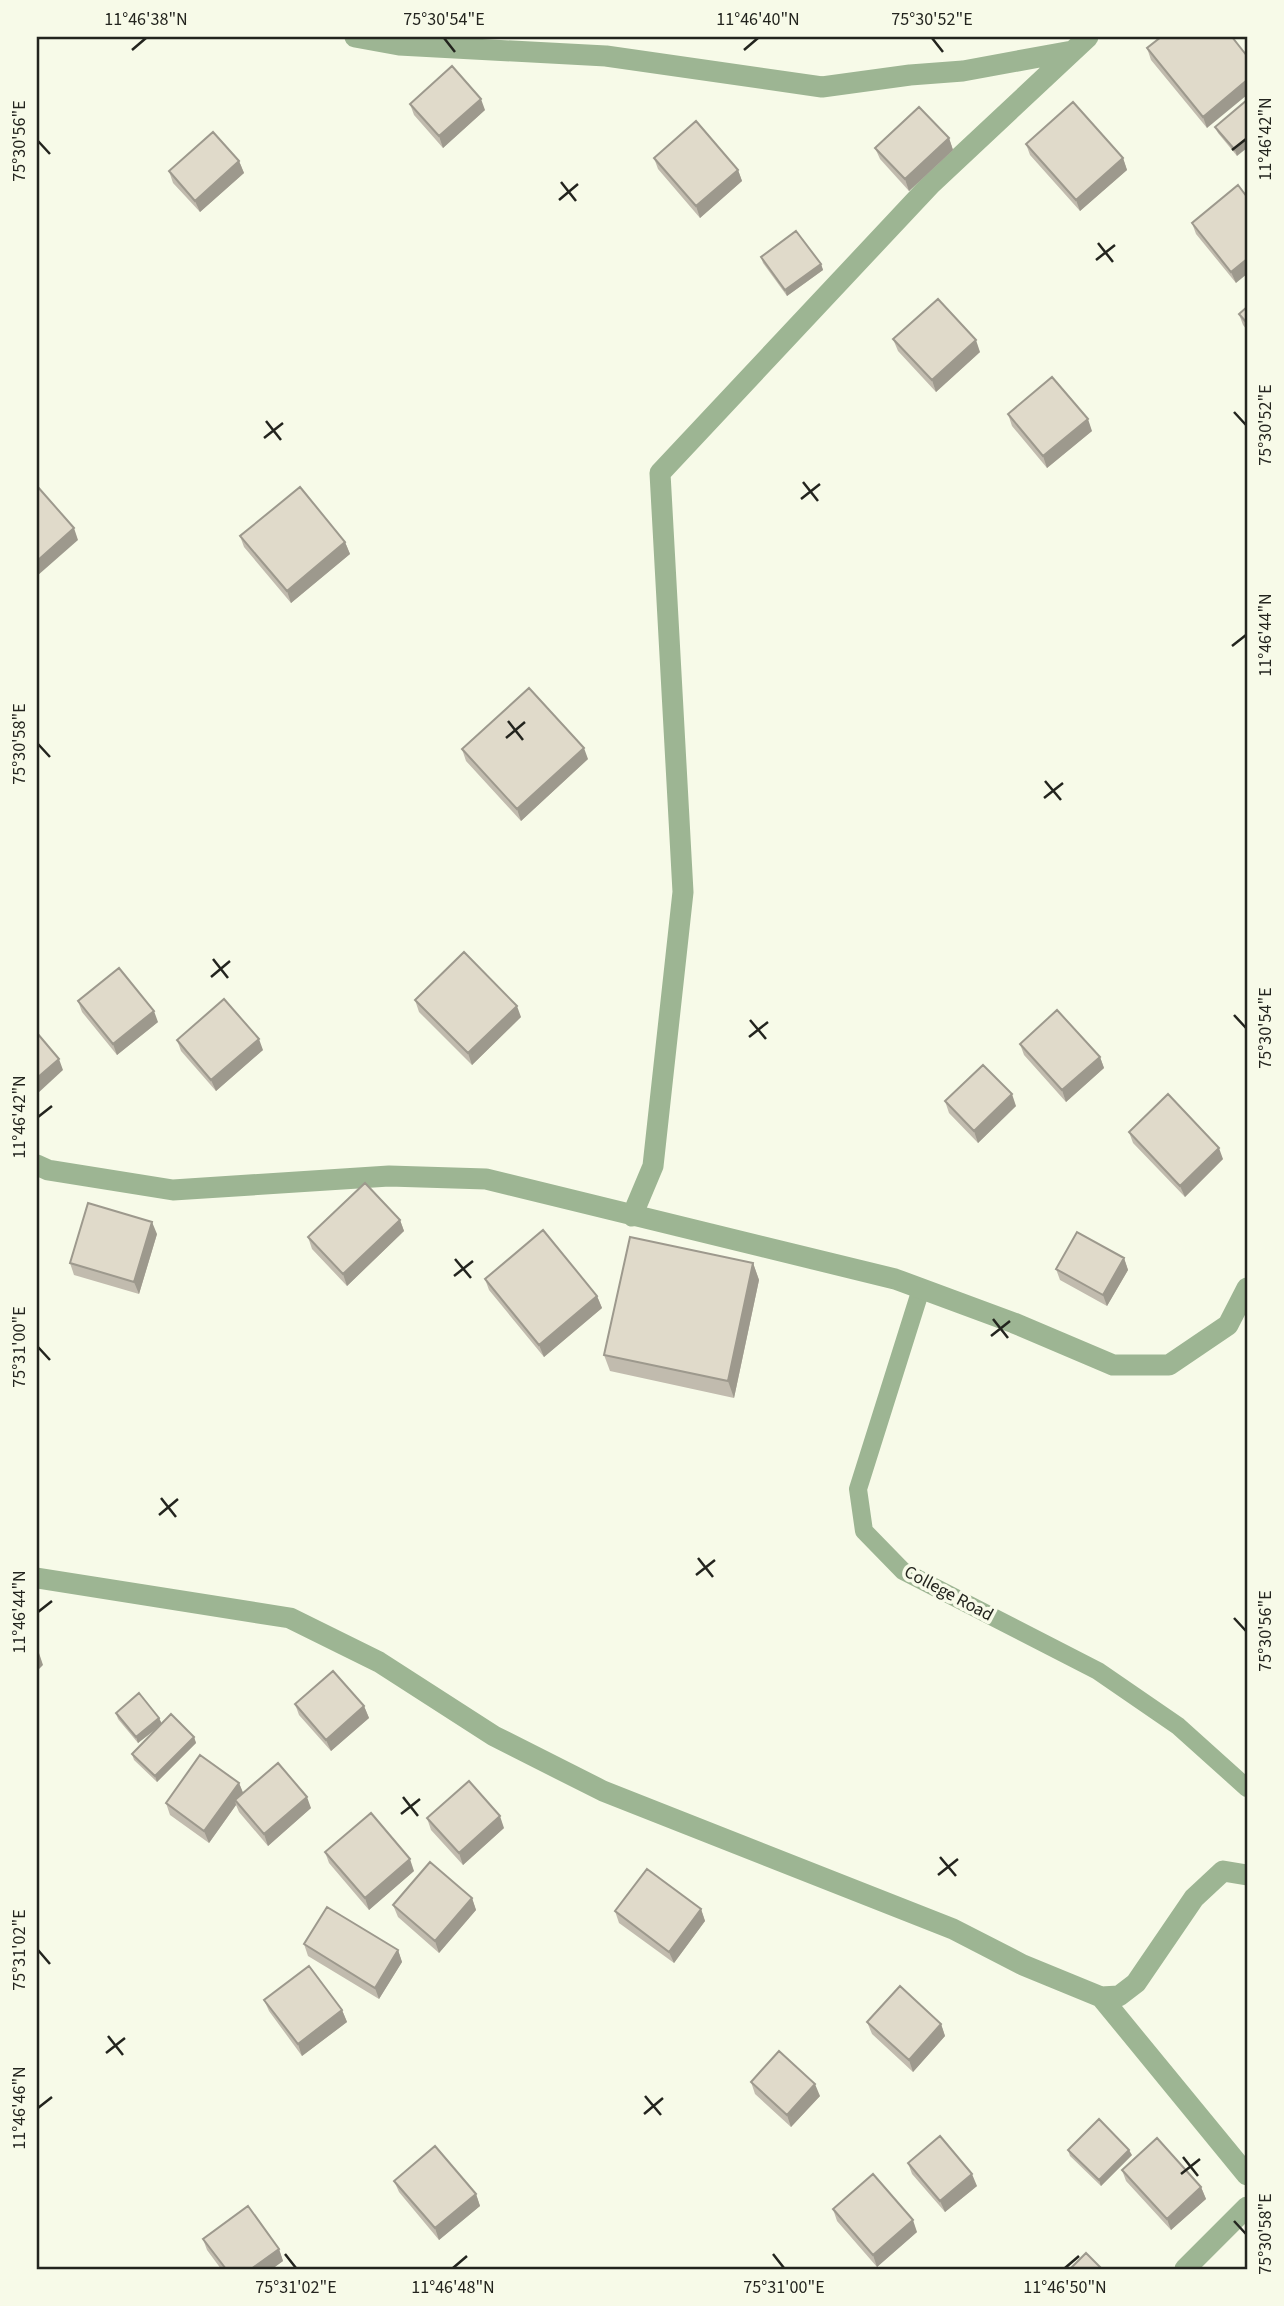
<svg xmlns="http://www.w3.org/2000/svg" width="1284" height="2306" viewBox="0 0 1284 2306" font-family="'Source Sans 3',sans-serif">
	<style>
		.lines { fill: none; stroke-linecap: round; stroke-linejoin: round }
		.lane { stroke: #9db593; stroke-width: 18 }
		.street { stroke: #9db593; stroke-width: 21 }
		.wall { fill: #c1bbae }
		.shaded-wall { fill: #9d998d }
		.building { fill: #e0daca; stroke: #9d998d; stroke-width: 2 }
		.ticks { fill: none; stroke: #23241e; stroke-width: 2.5 }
		.labels { text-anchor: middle; stroke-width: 7; stroke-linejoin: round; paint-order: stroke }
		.street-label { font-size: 18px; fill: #23241e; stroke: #f7fae8 }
		.neatline { fill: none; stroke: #23241e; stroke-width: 2.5 }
		.ticks-label { font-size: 18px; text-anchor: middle; fill: #23241e }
	</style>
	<rect width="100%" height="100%" fill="#f7fae8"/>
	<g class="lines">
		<!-- lane -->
		<path class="lane" d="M921 1289 858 1489 864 1531 903 1571 1098 1671 1178 1726 1247 1788"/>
		<!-- street -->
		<path class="street" d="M355 37 399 45 606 56 822 87 910 75 963 71 1072 51
			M37 1165 48 1170 173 1190 389 1176 486 1179 895 1279 1014 1323 1113 1365H1169L1228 1325 1247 1288
			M632 1216 653 1166 683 892 660 473 931 184 1088 37
			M37 1578 290 1618 379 1662 494 1736 603 1791 953 1929 1023 1965 1101 1997 1119 1996 1136 1983 1194 1898 1223 1871 1247 1875
			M1101 1997 1247 2175
			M1185 2269 1247 2207"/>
	</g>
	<!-- wall -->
	<path class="wall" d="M1232 37 1207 128 1151 60 1147 48Z
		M1247 100 1237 156 1218 133 1215 127Z
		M410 104 485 110 443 148 414 115Z
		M949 138 953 150 909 191 880 159 875 148Z
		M1026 144 1123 158 1127 170 1080 211 1030 155Z
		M654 158 738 170 742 181 700 218 658 169Z
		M239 161 244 173 200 212 173 183 169 171Z
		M1238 185 1236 283 1196 234 1192 223Z
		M761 257 821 264 823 270 787 296 763 263Z
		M1247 307V330L1243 325 1239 314Z
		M893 339 980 352 936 392 898 351Z
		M1008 414 1092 431 1047 468 1012 426Z
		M240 536 345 542 350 554 291 603 244 547Z
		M462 749 588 759 521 821 466 761Z
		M415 1000 521 1017 472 1065 419 1012Z
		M78 1001 158 1022 117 1055 82 1012Z
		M177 1040 263 1050 216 1091 181 1051Z
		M1020 1044 1100 1057 1104 1068 1066 1102 1024 1055Z
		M945 1101 1016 1106 978 1143 949 1113Z
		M1129 1132 1223 1159 1185 1197 1133 1143Z
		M400 1220 404 1231 347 1286 312 1249 308 1237Z
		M157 1234 139 1294 74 1275 70 1263Z
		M1124 1258 1128 1270 1107 1306 1060 1280 1056 1269Z
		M753 1263 759 1280 734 1398 610 1371 604 1355Z
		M485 1279 597 1296 602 1308 544 1357 489 1290Z
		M295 1704 364 1706 369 1718 331 1751 299 1715Z
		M116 1713 159 1718 162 1724 194 1737 196 1743 157 1782 134 1760 132 1754 160 1726 138 1743 118 1719Z
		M239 1783 243 1793 311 1808 268 1846 239 1812 236 1805 209 1843 170 1815 166 1803Z
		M427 1818 504 1828 463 1865 431 1830Z
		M325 1852 414 1871 369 1910 329 1863Z
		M472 1898 476 1910 439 1953 398 1917 393 1905Z
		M701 1909 705 1921 674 1963 619 1923 615 1911Z
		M304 1944 398 1950 402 1962 379 1999 308 1956Z
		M264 2000 342 2010 347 2022 302 2056 269 2011Z
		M867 2022 941 2024 945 2036 913 2072 872 2034Z
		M751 2082 820 2096 791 2127 755 2094Z
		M1068 2150 1132 2155 1101 2186 1070 2156Z
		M908 2163 977 2186 945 2212 912 2174Z
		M1122 2170 1201 2187 1206 2199 1171 2230 1126 2181Z
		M394 2181 476 2194 480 2206 439 2240 399 2192Z
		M833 2209 917 2232 877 2267 837 2221Z
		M203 2239 279 2249 283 2261 272 2269H221L207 2250Z"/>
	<!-- shaded-wall -->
	<path class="shaded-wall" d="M1247 80V95L1207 128 1203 117Z
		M481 99 485 110 443 148 439 136Z
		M949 138 953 150 909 191 905 179Z
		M1247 140V148L1237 156 1235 150Z
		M1123 158 1127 170 1080 211 1076 200Z
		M239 161 244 173 200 212 195 201Z
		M738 170 742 181 700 218 696 206Z
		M1247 259V274L1236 283 1231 272Z
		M821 264 823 270 787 296 785 290Z
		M976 340 980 352 936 392 932 380Z
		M1088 419 1092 431 1047 468 1043 456Z
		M74 528 78 540 37 576V561Z
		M345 542 350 554 291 603 287 591Z
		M584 748 588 759 521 821 517 809Z
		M517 1006 521 1017 472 1065 468 1053Z
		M154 1011 158 1022 117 1055 113 1044Z
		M259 1039 263 1050 216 1091 211 1080Z
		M1100 1057 1104 1068 1066 1102 1062 1090Z
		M59 1059 63 1070 37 1094V1078Z
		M1012 1094 1016 1106 978 1143 974 1131Z
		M1219 1148 1223 1159 1185 1197 1180 1186Z
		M400 1220 404 1231 347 1286 343 1274Z
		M152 1222 157 1234 139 1294 134 1282Z
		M1124 1258 1128 1270 1107 1306 1103 1295Z
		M753 1263 759 1280 734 1398 728 1381Z
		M597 1296 602 1308 544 1357 539 1345Z
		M39 1653 43 1665 37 1671V1655Z
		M364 1706 369 1718 331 1751 326 1740Z
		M159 1718 162 1724 138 1743 136 1737Z
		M194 1737 196 1743 157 1782 155 1776Z
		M239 1783 244 1795 235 1800 236 1805 209 1843 204 1831Z
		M307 1797 311 1808 268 1846 264 1834Z
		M500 1816 504 1828 463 1865 459 1853Z
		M410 1859 414 1871 369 1910 365 1898Z
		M472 1898 476 1910 439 1953 435 1941Z
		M701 1909 705 1921 674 1963 669 1952Z
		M398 1950 402 1962 379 1999 375 1988Z
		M342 2010 347 2022 302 2056 298 2044Z
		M941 2024 945 2036 913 2072 909 2060Z
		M815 2084 820 2096 791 2127 787 2115Z
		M1129 2150 1132 2155 1101 2186 1099 2180Z
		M972 2174 977 2186 945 2212 940 2201Z
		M1201 2187 1206 2199 1171 2230 1167 2219Z
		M476 2194 480 2206 439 2240 435 2228Z
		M913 2220 917 2232 877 2267 873 2255Z
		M279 2249 283 2261 272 2269H251Z"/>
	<!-- building -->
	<path class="building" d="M1161 37H1232L1247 56V80L1203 117 1147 48Z
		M452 66 481 99 439 136 410 104Z
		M1247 100V140L1235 150 1215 127Z
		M1073 102 1123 158 1076 200 1026 144Z
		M919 107 949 138 905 179 875 148Z
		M696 121 738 170 696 206 654 158Z
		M213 132 239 161 195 201 169 171Z
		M1238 185 1247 197V259L1231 272 1192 223Z
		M796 231 821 264 785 290 761 257Z
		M938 299 976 340 932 380 893 339Z
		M1247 307V323L1239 314Z
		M1052 377 1088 419 1043 456 1008 414Z
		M37 486 74 528 37 561Z
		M300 487 345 542 287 591 240 536Z
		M529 688 584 748 517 809 462 749Z
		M464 952 517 1006 468 1053 415 1000Z
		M119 968 154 1011 113 1044 78 1001Z
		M224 999 259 1039 211 1080 177 1040Z
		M1057 1010 1100 1057 1062 1090 1020 1044Z
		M37 1033 59 1059 37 1078Z
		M983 1065 1012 1094 974 1131 945 1101Z
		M1168 1094 1219 1148 1180 1186 1129 1132Z
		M365 1183 400 1220 343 1274 308 1237Z
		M88 1203 152 1222 134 1282 70 1263Z
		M543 1230 597 1296 539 1345 485 1279Z
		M1077 1232 1124 1258 1103 1295 1056 1269Z
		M630 1237 753 1263 728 1381 604 1355Z
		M333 1671 364 1706 326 1740 295 1704Z
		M139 1693 159 1718 136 1737 116 1713Z
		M171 1714 194 1737 155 1776 132 1754Z
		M200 1755 239 1783 204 1831 166 1803Z
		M278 1763 307 1797 264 1834 235 1800Z
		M469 1781 500 1816 459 1853 427 1818Z
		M371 1813 410 1859 365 1898 325 1852Z
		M430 1862 472 1898 435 1941 393 1905Z
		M647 1869 701 1909 669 1952 615 1911Z
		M327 1907 398 1950 375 1988 304 1944Z
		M309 1966 342 2010 298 2044 264 2000Z
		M900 1986 941 2024 909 2060 867 2022Z
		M779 2051 815 2084 787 2115 751 2082Z
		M1099 2119 1129 2150 1099 2180 1068 2150Z
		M940 2136 972 2174 940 2201 908 2163Z
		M1157 2138 1201 2187 1167 2219 1122 2170Z
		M435 2146 476 2194 435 2228 394 2181Z
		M873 2174 913 2220 873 2255 833 2209Z
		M248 2206 279 2249 251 2269H226L203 2239Z
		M1086 2253 1102 2269H1070Z"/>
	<!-- ticks -->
	<path class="ticks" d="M444 38 455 52M932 38 943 52M132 50 146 38M744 50 758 38M38 141 50 154M1232 150 1246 139M561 182 576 201M559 200 578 184M1098 243 1113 262M1096 260 1115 245M1234 412 1246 425M266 421 281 440M264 438 283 423M803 482 818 501M801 499 820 484M1232 646 1246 635M508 721 523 740M506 738 525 722M38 744 50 757M1045 781 1061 800M1044 798 1063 783M213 959 228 978M211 977 230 961M1234 1015 1246 1028M750 1020 766 1039M749 1037 768 1022M38 1117 52 1106M455 1259 471 1278M454 1276 473 1261M993 1319 1008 1338M991 1336 1010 1321M38 1347 50 1360M161 1498 176 1517M159 1515 178 1499M698 1558 713 1577M696 1575 715 1560M38 1612 52 1601M1234 1618 1246 1631M403 1797 418 1816M401 1814 420 1799M940 1857 956 1876M938 1875 958 1859M38 1950 50 1964M108 2036 123 2055M106 2053 125 2038M645 2096 661 2115M38 2108 52 2097M644 2114 663 2098M1183 2157 1198 2176M1181 2174 1200 2159M1234 2221 1246 2234M285 2254 296 2268M773 2254 784 2268M453 2268 467 2256M1065 2268 1079 2256"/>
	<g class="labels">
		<!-- street labels -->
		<g class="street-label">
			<text transform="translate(949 1593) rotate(28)" y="6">College Road</text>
		</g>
	</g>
	<!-- border -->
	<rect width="1284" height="2306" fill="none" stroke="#f7fae8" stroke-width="77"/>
	<rect x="38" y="38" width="1208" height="2230" class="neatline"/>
	<g class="ticks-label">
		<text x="146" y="25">11°46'38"N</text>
		<text x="444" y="25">75°30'54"E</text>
		<text x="758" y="25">11°46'40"N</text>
		<text x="932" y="25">75°30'52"E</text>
		<text transform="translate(1265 139) rotate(-90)" y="6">11°46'42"N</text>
		<text transform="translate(19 141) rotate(-90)" y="6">75°30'56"E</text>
		<text transform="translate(1265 425) rotate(-90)" y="6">75°30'52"E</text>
		<text transform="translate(1265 635) rotate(-90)" y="6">11°46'44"N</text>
		<text transform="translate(19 744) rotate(-90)" y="6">75°30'58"E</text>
		<text transform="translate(1265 1028) rotate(-90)" y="6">75°30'54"E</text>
		<text transform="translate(19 1117) rotate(-90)" y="6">11°46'42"N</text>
		<text transform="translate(19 1347) rotate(-90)" y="6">75°31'00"E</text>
		<text transform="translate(19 1612) rotate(-90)" y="6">11°46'44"N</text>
		<text transform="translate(1265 1631) rotate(-90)" y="6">75°30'56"E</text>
		<text transform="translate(19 1950) rotate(-90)" y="6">75°31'02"E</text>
		<text transform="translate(19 2108) rotate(-90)" y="6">11°46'46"N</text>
		<text transform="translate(1265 2234) rotate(-90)" y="6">75°30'58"E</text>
		<text x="296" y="2293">75°31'02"E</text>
		<text x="453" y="2293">11°46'48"N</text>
		<text x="784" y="2293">75°31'00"E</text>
		<text x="1065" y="2293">11°46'50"N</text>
	</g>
</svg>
